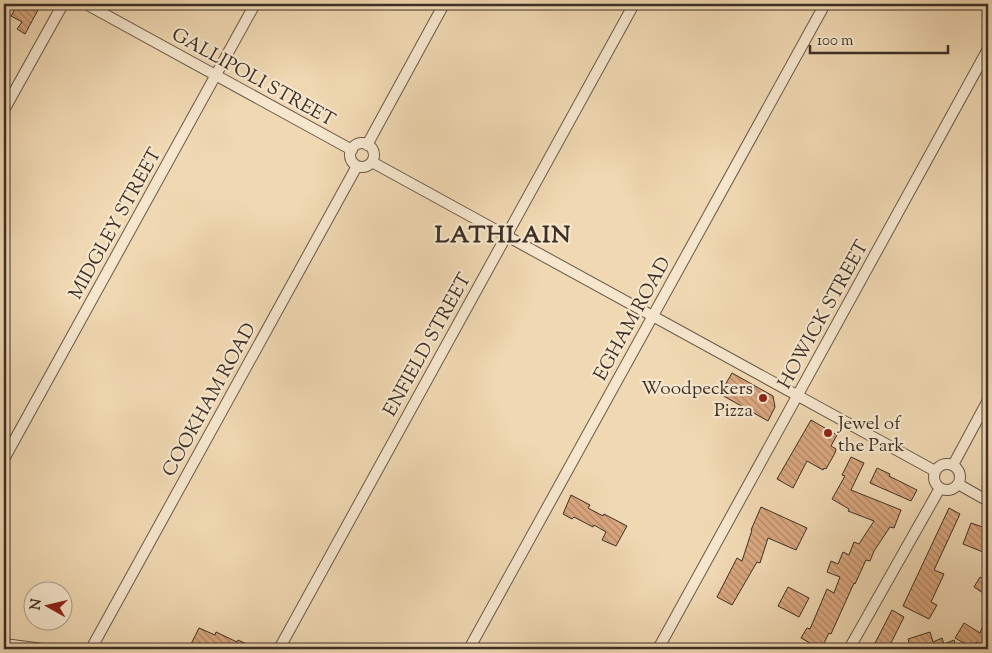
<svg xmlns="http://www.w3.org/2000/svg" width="992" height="653" viewBox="0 0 992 653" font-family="'Sorts Mill Goudy',serif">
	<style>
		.building { fill: url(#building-back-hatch); stroke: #3c2f26 }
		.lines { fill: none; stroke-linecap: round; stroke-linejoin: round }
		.street-casing { stroke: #695949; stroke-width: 12 }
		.street { stroke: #f5e6cd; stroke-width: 10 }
		.poi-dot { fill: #8f2418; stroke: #f5e6cd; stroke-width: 2 }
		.labels { text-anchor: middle; stroke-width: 4.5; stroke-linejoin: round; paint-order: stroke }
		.street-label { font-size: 19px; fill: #3c2f26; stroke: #f5e6cd }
		.poi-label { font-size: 19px; fill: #3c2f26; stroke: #f5e6cd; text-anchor: end }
		.district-label { font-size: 24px; font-weight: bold; letter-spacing: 1px; fill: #3c2f26; stroke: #f5e6cd }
	</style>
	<defs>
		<pattern id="building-back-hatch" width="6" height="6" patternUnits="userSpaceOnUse" patternTransform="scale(1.25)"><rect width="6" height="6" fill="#daa77f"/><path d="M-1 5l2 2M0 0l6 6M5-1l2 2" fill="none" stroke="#b28868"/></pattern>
	</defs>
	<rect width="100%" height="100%" fill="#f0d8b2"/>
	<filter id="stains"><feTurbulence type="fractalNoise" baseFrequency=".004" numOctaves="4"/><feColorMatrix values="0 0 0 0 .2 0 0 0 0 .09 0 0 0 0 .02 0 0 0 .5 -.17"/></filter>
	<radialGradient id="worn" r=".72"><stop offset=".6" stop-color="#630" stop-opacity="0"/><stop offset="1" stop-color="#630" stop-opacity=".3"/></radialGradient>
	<!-- building -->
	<path class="building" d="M18 4H27L38 10 25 34 17 29 22 22 11 16Z
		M732 373 773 396 775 407 768 421 720 394Z
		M811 420 837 435 831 446 836 449 835 453 826 469 824 468 823 470 807 461 793 488 777 479Z
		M851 457 864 463 851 490 901 510 894 528 890 527 874 551 870 561 866 560 855 584 854 583 831 634 829 633 821 649 801 638 807 628 810 629 827 589 834 593 840 577 827 572 831 561 838 564 843 552 849 555 854 542 859 544 874 521 848 511 849 509 832 499 845 476 842 475Z
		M877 468 890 474 889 476 917 490 911 501 870 483Z
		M571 495 590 505 588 508 603 516 604 514 627 526 616 546 602 540 606 532 594 525 593 527 574 517 572 519 563 514Z
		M761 507 807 528 796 550 768 538 760 563 757 562 732 605 717 597 737 558 742 561 752 530H751Z
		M949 508 960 514 934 570 944 574 931 602 937 605 929 619 903 606Z
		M971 523 988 529V554L963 544Z
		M980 577 988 582V591L986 595 974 587Z
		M788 587 809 598 799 617 778 606Z
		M892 610 904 617 888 649H872Z
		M988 613V637L983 646 976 642 973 648 955 638 964 623 980 633Z
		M199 628 215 635 216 632 237 642 238 640 258 649H196L190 646Z
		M930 632 933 642 942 638 944 644 954 640 957 649H911L908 639Z"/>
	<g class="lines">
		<!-- street casing -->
		<g class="street-casing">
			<path id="street" d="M86 4 352 150
				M4 110 63 4
				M350 155a12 12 0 1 1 24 0a12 12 0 1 1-24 0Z
				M367 145 444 4
				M372 162 935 471
				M4 459 255 4
				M934 477a13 13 0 1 1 26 0a13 13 0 1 1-26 0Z
				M953 465 988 400
				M958 484 988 501
				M4 644 43 649
				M91 649 357 166
				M279 649 634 4
				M469 649 825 4
				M658 649 988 49
				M849 649 940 488"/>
		</g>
		<!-- street -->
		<use href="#street" class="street"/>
	</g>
	<!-- markers -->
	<g class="poi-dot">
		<circle cx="763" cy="398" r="5"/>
		<circle cx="828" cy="433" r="5"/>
	</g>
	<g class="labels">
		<!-- street labels -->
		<g class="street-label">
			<text transform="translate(254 76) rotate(29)" y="7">GALLIPOLI STREET</text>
			<text transform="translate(114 223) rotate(-61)" y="7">MIDGLEY STREET</text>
			<text transform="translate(822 314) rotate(-61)" y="7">HOWICK STREET</text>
			<text transform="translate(631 318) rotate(-61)" y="7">EGHAM ROAD</text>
			<text transform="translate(426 344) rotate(-61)" y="7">ENFIELD STREET</text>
			<text transform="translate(208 399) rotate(-61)" y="7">COOKHAM ROAD</text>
		</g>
		<!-- poi labels -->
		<g class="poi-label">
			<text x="753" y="394">Woodpeckers<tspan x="753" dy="22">Pizza</tspan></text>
			<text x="838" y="429" text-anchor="start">Jewel of<tspan x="838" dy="22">the Park</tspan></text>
		</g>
		<!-- district labels -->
		<g class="district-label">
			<text x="503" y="242">LATHLAIN</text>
		</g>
	</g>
	<!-- margin -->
	<rect width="992" height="653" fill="none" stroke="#f0d8b2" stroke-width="20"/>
	<rect x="5" y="5" width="982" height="643" fill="none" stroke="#3c2f26" stroke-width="2.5"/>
	<rect x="10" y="10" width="972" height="633" fill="none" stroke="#3c2f26"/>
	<!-- north arrow -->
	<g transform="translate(48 606) rotate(278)"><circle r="24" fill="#f5e6cd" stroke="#ab9d8a"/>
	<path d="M0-4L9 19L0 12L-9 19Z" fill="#8f2418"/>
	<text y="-8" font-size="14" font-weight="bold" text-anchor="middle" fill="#3c2f26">N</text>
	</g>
	<!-- scale -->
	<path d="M810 45v8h138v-8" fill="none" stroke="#3c2f26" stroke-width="2.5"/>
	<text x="817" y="45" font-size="15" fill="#3c2f26" stroke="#f5e6cd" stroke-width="4" paint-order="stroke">100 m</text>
	<rect width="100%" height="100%" filter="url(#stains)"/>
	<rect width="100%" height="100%" fill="url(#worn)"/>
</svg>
